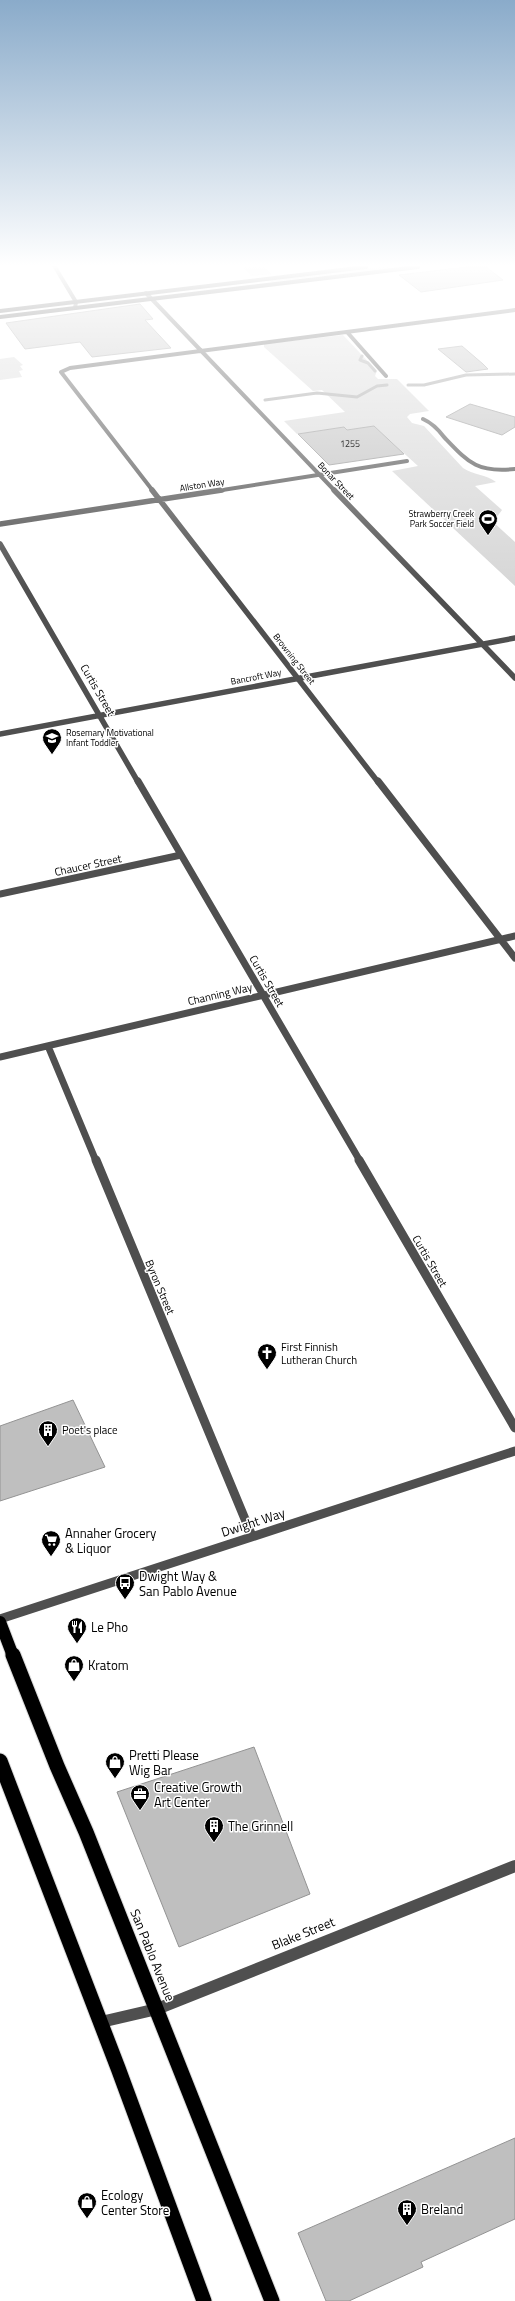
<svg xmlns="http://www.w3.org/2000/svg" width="515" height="2301" viewBox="0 0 515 2301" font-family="'Titillium Web',sans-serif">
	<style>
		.green { fill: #d6d6d6 }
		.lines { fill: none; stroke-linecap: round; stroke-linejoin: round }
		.stream { stroke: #9d9d9d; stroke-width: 3 }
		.building { fill: #bfbfbf; stroke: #939393 }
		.primary-far1-casing { stroke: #dbdbdb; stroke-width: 14 }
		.primary-casing { stroke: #dbdbdb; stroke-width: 17 }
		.minor-far4 { stroke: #4f4f4f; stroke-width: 4 }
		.minor-far3 { stroke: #4f4f4f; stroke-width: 5.5 }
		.minor-far2 { stroke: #4f4f4f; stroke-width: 7 }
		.minor-far1 { stroke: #4f4f4f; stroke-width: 9 }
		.minor { stroke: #4f4f4f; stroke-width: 12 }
		.tertiary { stroke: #4f4f4f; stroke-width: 9 }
		.secondary { stroke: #1c1c1c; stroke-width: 4 }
		.primary-far1 { stroke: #000; stroke-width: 12 }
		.primary { stroke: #000; stroke-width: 15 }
		.labels { text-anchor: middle; stroke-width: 3; stroke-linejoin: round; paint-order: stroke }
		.number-label { font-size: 9px; fill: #303030 }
		.far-street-label { font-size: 9px; fill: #000; stroke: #fff }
		.far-poi-label { font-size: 9px; fill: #000; stroke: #fff; text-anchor: end }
		.street-label { font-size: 11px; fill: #000; stroke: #fff }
		.poi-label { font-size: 11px; fill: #000; stroke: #fff; text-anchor: start }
		.near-street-label { font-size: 13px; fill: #000; stroke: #fff }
		.near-poi-label { font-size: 13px; fill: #000; stroke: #fff; text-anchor: start }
	</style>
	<rect width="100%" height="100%" fill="#fff"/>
	<!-- green -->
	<path class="green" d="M243 267H265L271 274 251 276Z
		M380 267H399L272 282 269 280Z
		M343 335 377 371 375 376 378 379H397L429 411 410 414 407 417 412 423 424 426 463 468C473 475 486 474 496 482L475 486 502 510 496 518 490 519 515 542V586L392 471 418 466 374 426 347 430 344 427 297 434 284 421 345 412 322 390 313 391 264 347V344Z
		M14 357 23 365 20 366 23 370 19 371 22 377 0 380V359Z"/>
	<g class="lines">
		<!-- stream -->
		<path class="stream" d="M362 356 360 360 368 363 375 371
			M408 385H424L466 375 515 374
			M265 400 317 393 357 397 377 386 387 385"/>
	</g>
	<!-- building -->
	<path class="building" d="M467 267H486L503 280 421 292 399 275Z
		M140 304 153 319 145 320 171 348 92 357 80 342 25 349 6 323Z
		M462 346 483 364 488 369 466 372 438 349Z
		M470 404 515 417V427L502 435 446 417Z
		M374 426 404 454 329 465 298 434 344 427 347 430Z
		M73 1400 105 1467 0 1501V1426Z
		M254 1747 310 1894 179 1947 117 1792Z
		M515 2138V2219L421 2262 423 2267 349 2301H326L298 2233Z"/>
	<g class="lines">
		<!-- primary-far1 casing -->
		<g class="primary-far1-casing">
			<path id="primary-far1" d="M0 1622 13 1656"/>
		</g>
		<!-- primary casing -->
		<g class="primary-casing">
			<path id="primary" d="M13 1655 57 1766 86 1832 272 2301
				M0 1761 118 2068 204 2301"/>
		</g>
		<!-- minor-far4 -->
		<path class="minor-far4" d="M55 267 76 302 75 308
			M146 293 335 491
			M347 332 386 376
			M423 419C432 423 438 429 444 437 469 463 477 473 515 469
			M153 491 61 372 70 368 515 310
			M216 491 407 461"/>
		<!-- minor-far3 -->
		<path class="minor-far3" d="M152 490 378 782
			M334 490 515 678
			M0 524 222 490
			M0 544 138 782
			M0 734 515 638"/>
		<!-- minor-far2 -->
		<path class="minor-far2" d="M138 781 360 1161
			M378 781 515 958
			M0 894 181 855
			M48 1046 96 1161
			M0 1057 515 936"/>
		<!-- minor-far1 -->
		<path class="minor-far1" d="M96 1160 252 1536
			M359 1160 515 1428"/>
		<!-- minor -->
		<path class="minor" d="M101 2022 157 2009 515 1866"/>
		<!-- tertiary -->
		<path class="tertiary" d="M0 1619 515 1451"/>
		<!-- secondary -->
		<path class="secondary" d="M0 311 366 267
			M0 317 418 267"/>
		<!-- primary-far1 -->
		<use href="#primary-far1" class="primary-far1"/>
		<!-- primary -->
		<use href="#primary" class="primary"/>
	</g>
	<!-- sky -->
	<linearGradient id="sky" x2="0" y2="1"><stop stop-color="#8aabca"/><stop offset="0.45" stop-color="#fff"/><stop offset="1" stop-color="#fff" stop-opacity="0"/></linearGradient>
	<rect width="515" height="589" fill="url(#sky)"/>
	<!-- icons -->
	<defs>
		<g id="stadium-pin" transform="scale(1)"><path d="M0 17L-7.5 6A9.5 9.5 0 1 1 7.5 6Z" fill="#000" stroke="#fff"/><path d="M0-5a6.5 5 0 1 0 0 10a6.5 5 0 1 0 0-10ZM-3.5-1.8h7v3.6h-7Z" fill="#fff"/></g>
		<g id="school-pin" transform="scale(1)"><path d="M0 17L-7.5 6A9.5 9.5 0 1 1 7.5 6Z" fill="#000" stroke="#fff"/><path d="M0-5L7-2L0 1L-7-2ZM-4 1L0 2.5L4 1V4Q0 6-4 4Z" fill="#fff"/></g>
		<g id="church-pin" transform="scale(1)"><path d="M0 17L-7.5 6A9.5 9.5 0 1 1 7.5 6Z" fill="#000" stroke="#fff"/><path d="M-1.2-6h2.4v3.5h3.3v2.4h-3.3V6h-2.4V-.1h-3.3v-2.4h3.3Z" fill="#fff"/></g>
		<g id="building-pin" transform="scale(1)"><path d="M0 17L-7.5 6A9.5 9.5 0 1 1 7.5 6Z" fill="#000" stroke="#fff"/><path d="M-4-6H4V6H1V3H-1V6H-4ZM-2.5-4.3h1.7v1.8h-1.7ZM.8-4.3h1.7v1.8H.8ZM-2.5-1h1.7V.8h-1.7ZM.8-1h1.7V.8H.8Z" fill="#fff"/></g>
		<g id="supermarket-pin" transform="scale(1)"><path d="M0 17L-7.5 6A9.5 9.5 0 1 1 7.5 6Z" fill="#000" stroke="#fff"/><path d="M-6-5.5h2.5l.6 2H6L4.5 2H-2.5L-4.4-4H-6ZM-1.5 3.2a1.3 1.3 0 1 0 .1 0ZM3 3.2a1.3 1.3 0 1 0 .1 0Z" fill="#fff"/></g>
		<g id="bus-pin" transform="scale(1)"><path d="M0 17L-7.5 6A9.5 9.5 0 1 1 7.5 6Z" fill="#000" stroke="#fff"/><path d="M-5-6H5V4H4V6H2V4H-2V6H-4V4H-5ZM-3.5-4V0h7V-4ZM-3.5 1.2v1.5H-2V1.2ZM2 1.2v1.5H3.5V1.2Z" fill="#fff"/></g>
		<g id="restaurant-pin" transform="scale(1)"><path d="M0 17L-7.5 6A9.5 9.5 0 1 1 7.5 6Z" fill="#000" stroke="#fff"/><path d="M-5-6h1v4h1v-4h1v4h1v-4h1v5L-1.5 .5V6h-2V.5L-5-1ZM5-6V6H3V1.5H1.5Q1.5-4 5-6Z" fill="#fff"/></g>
		<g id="shop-pin" transform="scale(1)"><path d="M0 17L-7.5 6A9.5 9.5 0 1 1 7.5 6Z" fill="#000" stroke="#fff"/><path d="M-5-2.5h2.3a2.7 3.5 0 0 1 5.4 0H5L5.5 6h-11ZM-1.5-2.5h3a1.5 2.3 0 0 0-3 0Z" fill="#fff"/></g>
		<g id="office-pin" transform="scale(1)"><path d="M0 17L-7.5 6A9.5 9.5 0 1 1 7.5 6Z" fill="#000" stroke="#fff"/><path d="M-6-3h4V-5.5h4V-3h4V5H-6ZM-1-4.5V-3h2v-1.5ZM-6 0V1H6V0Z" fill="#fff"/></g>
	</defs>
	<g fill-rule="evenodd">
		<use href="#stadium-pin" x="488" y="519"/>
		<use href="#school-pin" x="52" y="738"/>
		<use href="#church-pin" x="267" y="1353"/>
		<use href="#building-pin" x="48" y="1430"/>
		<use href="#supermarket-pin" x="51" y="1540"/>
		<use href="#bus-pin" x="125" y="1583"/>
		<use href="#restaurant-pin" x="77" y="1627"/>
		<use href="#shop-pin" x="74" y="1665"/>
		<use href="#shop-pin" x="115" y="1762"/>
		<use href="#office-pin" x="140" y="1794"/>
		<use href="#building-pin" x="214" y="1826"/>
		<use href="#shop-pin" x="87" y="2202"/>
		<use href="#building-pin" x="407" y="2209"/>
	</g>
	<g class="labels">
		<!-- number labels -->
		<g class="number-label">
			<text x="350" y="447">1255</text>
		</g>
		<!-- far-street labels -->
		<g class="far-street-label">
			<text transform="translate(336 481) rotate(46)" y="3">Bonar Street</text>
			<text transform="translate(202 485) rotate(-9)" y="3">Allston Way</text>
			<text transform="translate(294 659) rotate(52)" y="3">Browning Street</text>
			<text transform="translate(256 677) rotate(-11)" y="3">Bancroft Way</text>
		</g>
		<!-- far-poi labels -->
		<g class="far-poi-label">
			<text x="474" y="517">Strawberry Creek<tspan x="474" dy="10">Park Soccer Field</tspan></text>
			<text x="66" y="736" text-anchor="start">Rosemary Motivational<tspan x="66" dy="10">Infant Toddler</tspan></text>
		</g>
		<!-- street labels -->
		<g class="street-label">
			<text transform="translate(98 690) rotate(60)" y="4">Curtis Street</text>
			<text transform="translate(88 865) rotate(-12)" y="4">Chaucer Street</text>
			<text transform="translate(267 981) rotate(60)" y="4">Curtis Street</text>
			<text transform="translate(220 994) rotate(-13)" y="4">Channing Way</text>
			<text transform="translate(430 1261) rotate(60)" y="4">Curtis Street</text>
			<text transform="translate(160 1287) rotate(67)" y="4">Byron Street</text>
		</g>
		<!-- poi labels -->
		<g class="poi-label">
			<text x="281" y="1351">First Finnish<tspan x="281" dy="13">Lutheran Church</tspan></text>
			<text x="62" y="1434">Poet's place</text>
		</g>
		<!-- near-street labels -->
		<g class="near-street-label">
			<text transform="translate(253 1522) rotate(-18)" y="5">Dwight Way</text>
			<text transform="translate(303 1933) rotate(-22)" y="5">Blake Street</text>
			<text transform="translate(153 1955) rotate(68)" y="5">San Pablo Avenue</text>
		</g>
		<!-- near-poi labels -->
		<g class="near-poi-label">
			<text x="65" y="1538">Annaher Grocery<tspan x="65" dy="15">&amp; Liquor</tspan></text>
			<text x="139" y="1581">Dwight Way &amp;<tspan x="139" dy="15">San Pablo Avenue</tspan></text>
			<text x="91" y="1632">Le Pho</text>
			<text x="88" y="1670">Kratom</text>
			<text x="129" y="1760">Pretti Please<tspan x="129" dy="15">Wig Bar</tspan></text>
			<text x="154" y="1792">Creative Growth<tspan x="154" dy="15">Art Center</tspan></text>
			<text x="228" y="1831">The Grinnell</text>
			<text x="101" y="2200">Ecology<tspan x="101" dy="15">Center Store</tspan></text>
			<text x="421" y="2214">Breland</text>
		</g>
	</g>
</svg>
